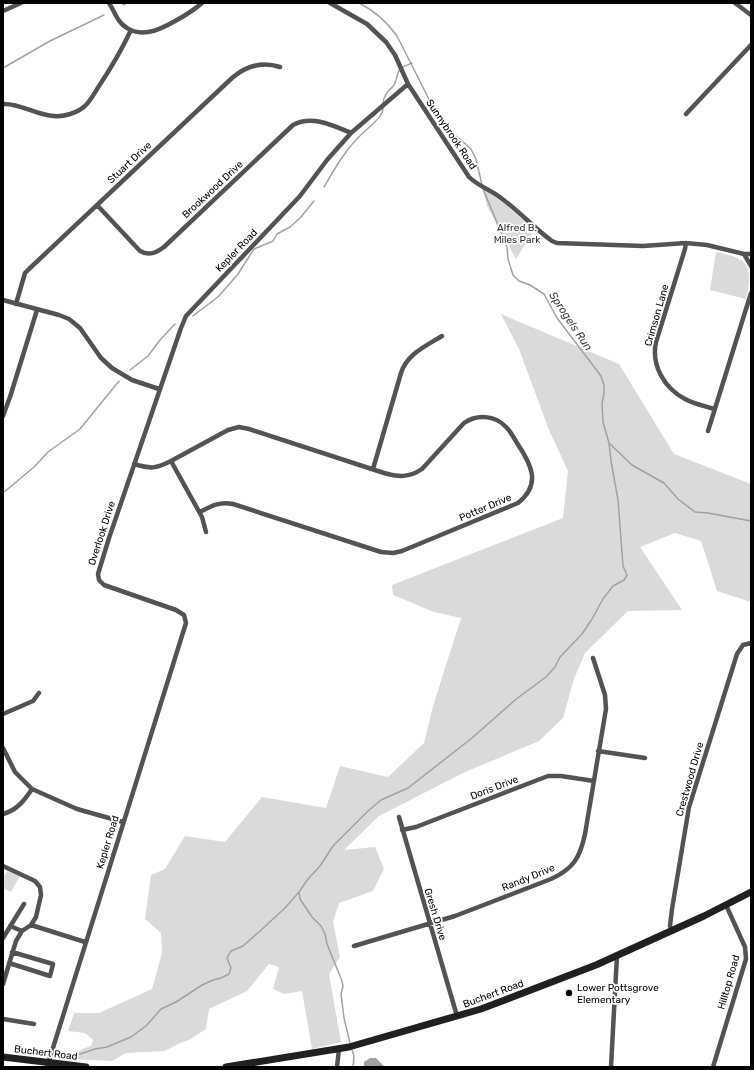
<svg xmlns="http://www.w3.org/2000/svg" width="754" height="1070" viewBox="0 0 754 1070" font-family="Rubik,sans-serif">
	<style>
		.green { fill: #dadada }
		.water { fill: #a1a1a1 }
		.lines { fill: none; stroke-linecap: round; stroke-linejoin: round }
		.stream { stroke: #a1a1a1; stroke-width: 1.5 }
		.street { stroke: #535353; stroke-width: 4.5 }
		.secondary { stroke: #202020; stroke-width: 7 }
		.poi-dot { fill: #000; stroke: #fff; stroke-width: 1.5 }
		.labels { text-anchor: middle; stroke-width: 3.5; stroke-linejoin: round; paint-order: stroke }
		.street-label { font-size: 10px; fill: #000; stroke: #fff }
		.park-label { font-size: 10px; fill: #313131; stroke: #fff }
		.poi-label { font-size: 10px; fill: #000; stroke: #fff; text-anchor: start }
		.water-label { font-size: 11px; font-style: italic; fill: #424242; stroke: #fff }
	</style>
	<rect width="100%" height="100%" fill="#fff"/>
	<!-- green -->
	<path class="green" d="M483 189 503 202 534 230 516 259 487 206Z
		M716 252C748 258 754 265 746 299L710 290Z
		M501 314 619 364 674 454 751 484V602L717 591 701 541 675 533 640 547 682 610 628 611 585 653 574 679 563 718 539 741 463 773 379 816 344 850 375 847 384 869 373 891 339 903 333 922 340 957 329 974 341 1042 312 1049 302 991 284 994 273 989 279 967 269 964 247 991 209 1009 206 1029 189 1040 180 1043 165 1051 126 1053 112 1061 72 1059 82 1049 91 1046 93 1040 85 1033 68 1031 74 1013H99L152 989 162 953 161 933 145 919 151 875 165 869 185 836 225 842 262 797 326 808 340 766 388 777 424 743 433 706 461 618 434 612 393 595 392 585 563 518 568 471 549 430 519 349Z
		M7 871 20 876 11 892 3 888V878Z"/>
	<!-- water -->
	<path class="water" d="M370 1058H376L385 1067H364V1062Z"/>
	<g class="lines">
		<!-- stream -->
		<path class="stream" d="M359 3C375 11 387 22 397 36L439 119 449 131 460 139 471 149 476 159 482 185
			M123 5 127 3
			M3 68 50 41 104 15
			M383 104C383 95 389 91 394 85 397 80 397 73 400 69 404 66 407 65 412 63
			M324 187C335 168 347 147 364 132 370 126 383 117 383 108
			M483 189 507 247 508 259 513 275 519 281 530 285 544 294 557 318 601 376 604 385V393L602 404 603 422 609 443 632 465 664 483 678 499 695 512 708 513 751 521
			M193 316 219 296 238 274 254 249 273 241 277 234 290 227 300 218 314 201
			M130 370 148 356 160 340 175 324
			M3 493 34 467 48 452 80 429 119 381
			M299 892 300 899 312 917 321 926 325 934 327 944 342 981 343 986 341 994 344 1018 350 1043
			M352 1050 354 1056 353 1067
			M70 1055H77L95 1049 107 1047 131 1037 146 1026 161 1009 176 1002 202 985 213 980 221 978 229 974 231 968 227 958 231 951 243 946 260 931 285 908 299 892 308 879 320 866 333 846 368 811 381 800 408 788 472 738 515 700 546 677 555 667 560 657 582 634 592 619 603 599 613 586 624 580 627 575 623 566 618 500 611 461 609 443"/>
		<!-- street -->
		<path class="street" d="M109 3C115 12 117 22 127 28 133 32 141 33 148 32 161 31 192 12 202 3
			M330 3 367 24 386 42 395 55 408 84 469 177C478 186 491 190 501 198 519 211 534 228 552 241L557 243 643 246 686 243 707 245 744 254H751
			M735 3 751 15
			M3 11 21 3
			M3 104C20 103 36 115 54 116 64 117 77 113 85 106 91 100 95 92 99 86 111 68 122 49 131 30
			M686 114 751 45
			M97 205 140 251C149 256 156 253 164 247L293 125C312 115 332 125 351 133
			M686 243 685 249 656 342C651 365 664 388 685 399 694 404 705 406 714 409
			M744 254 751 266
			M3 300 59 315 69 319 80 328 101 358 112 368 132 380 159 389
			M16 304 25 273 29 269 232 78C246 66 262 61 280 67
			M3 416 10 397 37 310
			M708 431 751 293
			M171 461 228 430 239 427 249 429 384 473C398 477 409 478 422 469L464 423C477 414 495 415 506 427 511 432 514 438 517 443 531 464 542 484 518 503L402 551 393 553 381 552 233 504C220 501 211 506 200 512
			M134 464C151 469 155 469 171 461L202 517 206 532
			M373 469 401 373C407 354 426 346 442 336
			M3 714 33 701 39 693
			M3 748 15 772 32 789
			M598 751 645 758
			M3 814C17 810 24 801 32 789L77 809 123 822
			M399 817 457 1016
			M402 830 416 827 548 776H561L594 781
			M3 866 35 881 40 887 41 895 36 917 31 925 22 931 16 941 3 984
			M31 925 85 942
			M10 926 22 931
			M672 930 670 926 672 909 689 807 737 654 743 645 751 643
			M3 938 24 904
			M354 946 455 916 551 879C573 869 580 858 585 834L606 709 605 695 593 658
			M9 963 50 976 53 964 12 952
			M3 1019 34 1024
			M47 1067 186 623 184 615 176 610 104 585 99 580 98 574 109 538 181 328 186 316 300 196 327 160 351 133 408 84
			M337 1067 339 1049
			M611 1067 617 955
			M713 1067 746 959 745 947 726 905"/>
		<!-- secondary -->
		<path class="secondary" d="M3 1057 86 1067
			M226 1067 349 1047 481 1009 596 965 704 916 751 892"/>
	</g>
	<!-- markers -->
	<circle class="poi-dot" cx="569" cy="993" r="4"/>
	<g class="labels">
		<!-- street labels -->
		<g class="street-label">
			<text transform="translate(452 134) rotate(56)" y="4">Sunnybrook Road</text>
			<text transform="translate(129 162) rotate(-43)" y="4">Stuart Drive</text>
			<text transform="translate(212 189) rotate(-43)" y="4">Brookwood Drive</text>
			<text transform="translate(236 250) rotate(-46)" y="4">Kepler Road</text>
			<text transform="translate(656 315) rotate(-74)" y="4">Crimson Lane</text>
			<text transform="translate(485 507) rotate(-23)" y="4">Potter Drive</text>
			<text transform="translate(101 533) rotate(-72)" y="4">Overlook Drive</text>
			<text transform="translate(689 779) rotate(-74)" y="4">Crestwood Drive</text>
			<text transform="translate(494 787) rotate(-21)" y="4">Doris Drive</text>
			<text transform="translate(107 842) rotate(-73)" y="4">Kepler Road</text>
			<text transform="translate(528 877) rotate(-22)" y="4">Randy Drive</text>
			<text transform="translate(436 914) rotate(73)" y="4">Gresh Drive</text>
			<text transform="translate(728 982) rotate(-74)" y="4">Hilltop Road</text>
			<text transform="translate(493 993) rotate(-20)" y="4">Buchert Road</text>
			<text transform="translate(46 1052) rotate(7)" y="4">Buchert Road</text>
		</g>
		<!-- park labels -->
		<g class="park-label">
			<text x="517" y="231">Alfred B.<tspan x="517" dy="12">Miles Park</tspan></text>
		</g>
		<!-- poi labels -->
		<g class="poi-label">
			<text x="577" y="991">Lower Pottsgrove<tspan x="577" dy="12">Elementary</tspan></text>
		</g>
		<!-- water labels -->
		<g class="water-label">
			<text transform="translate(571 321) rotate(56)" y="4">Sprogels Run</text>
		</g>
	</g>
	<!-- border -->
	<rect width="754" height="1070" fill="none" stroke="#000000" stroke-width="8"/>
</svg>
